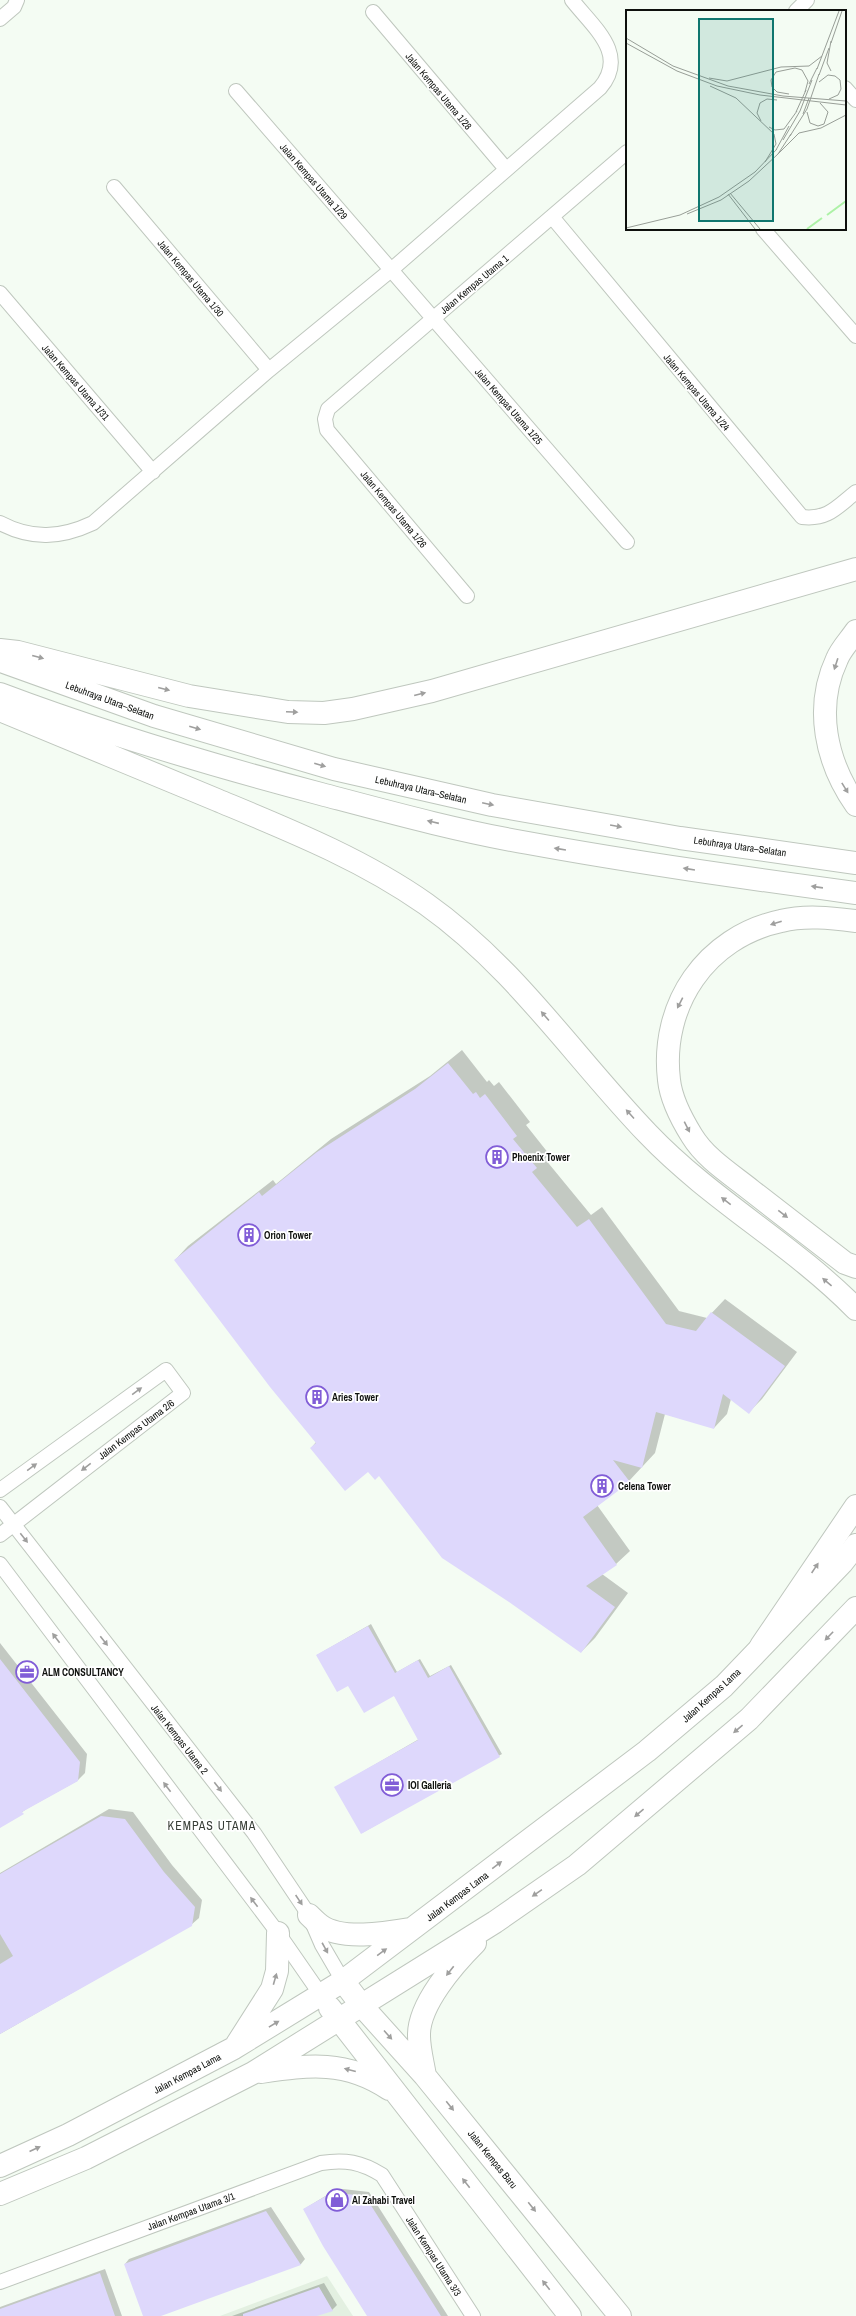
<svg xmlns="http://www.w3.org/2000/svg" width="856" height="2316" viewBox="0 0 856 2316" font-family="'Archivo Narrow',sans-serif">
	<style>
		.built { fill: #e3f0e1 }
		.shadow { fill: #0003 }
		.building { fill: #ded8fc }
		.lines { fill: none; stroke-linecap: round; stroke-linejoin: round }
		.minor-casing { stroke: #bfc7be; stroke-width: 16 }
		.primary-casing { stroke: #bfc7be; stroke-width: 24 }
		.motorway-casing { stroke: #bfc7be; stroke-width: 24 }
		.minor { stroke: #fff; stroke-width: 14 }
		.primary { stroke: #fff; stroke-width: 22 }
		.motorway { stroke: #fff; stroke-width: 22 }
		.oneway { fill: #9f9f9e }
		.labels { text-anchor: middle; stroke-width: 3.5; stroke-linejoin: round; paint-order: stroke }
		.street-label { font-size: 10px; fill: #0e100d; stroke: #fff }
		.poi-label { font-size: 10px; font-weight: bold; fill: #0e100d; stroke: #fff; text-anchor: start }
		.quarter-label { font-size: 12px; letter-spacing: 1px; fill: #373d36; stroke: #fff }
		.inset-river { fill: none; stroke: #adf2a6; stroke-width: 2 }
		.inset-road { fill: none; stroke: #989e97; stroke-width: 1 }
		.view { fill: #0f766e; fill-opacity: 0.15; stroke: #0f766e; stroke-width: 2 }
		.inset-edge { fill: none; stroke: #0e100d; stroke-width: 2 }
	</style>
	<rect width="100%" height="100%" fill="#f4fcf3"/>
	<!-- built -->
	<path class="built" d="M327 2276 353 2316H220Z"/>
	<!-- shadow -->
	<path class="shadow" d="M462 1050 487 1082 489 1080 494 1086 499 1082 530 1122 526 1125 549 1154 545 1159 591 1215 602 1207 679 1311 707 1318 725 1299 797 1352 762 1399 749 1412 731 1399 727 1414 714 1428 665 1414 655 1453 629 1481 597 1505 630 1551 616 1564 602 1574 628 1593 595 1638 581 1652 379 1475 311 1448 316 1442 175 1260 188 1246 273 1180 276 1184 331 1139 430 1076Z
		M371 1624 397 1672 420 1659 430 1676 451 1665 502 1754 362 1833 336 1787 419 1739 394 1695 348 1684 317 1655Z
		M0 1643 87 1754 85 1773 77 1781 28 1808 0 1827Z
		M109 1809 133 1812 172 1865 202 1900 199 1918 191 1925 0 2034V1873Z
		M343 2189 369 2192 448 2316H369L304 2209 332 2192Z
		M271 2207 305 2259 301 2264 158 2316H144L125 2264 129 2259Z
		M105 2269 122 2316H0V2307Z
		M324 2283 337 2305 332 2310 314 2316H232Z"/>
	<!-- building -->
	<path class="building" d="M448 1063 473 1094 476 1092 480 1098 485 1094 517 1136 513 1139 537 1168 532 1172 577 1227 589 1219 666 1324 696 1331 711 1312 785 1366 749 1414 723 1394 714 1429 656 1412 642 1468 613 1460 630 1482 583 1517 617 1565 586 1586 615 1607 581 1653 509 1602 442 1558 379 1476 375 1480 368 1472 345 1491 310 1448 316 1443 270 1387 174 1260 259 1192 262 1196 317 1152 415 1089Z
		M368 1626 395 1673 418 1660 428 1678 449 1666 500 1757 361 1834 334 1787 418 1740 394 1696 364 1713 348 1686 337 1692 316 1655Z
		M0 1659 80 1762 78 1781 22 1812 24 1814 0 1828Z
		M101 1816 125 1819 164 1872 195 1907 192 1926 0 2034V1964L13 1956 0 1934V1874Z
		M337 2193 365 2196 441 2316H367L323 2246 303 2209 326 2196Z
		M266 2211 301 2265 161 2316H143L124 2264Z
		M100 2273 115 2316H0V2309Z
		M319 2287 333 2311 317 2316H243V2314Z"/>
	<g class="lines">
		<!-- minor casing -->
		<g class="minor-casing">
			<path id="minor" d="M796 11 807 0
				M373 12 506 169
				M0 19 14 7 17 0
				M845 88 856 100
				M236 91 627 542
				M114 187 269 370
				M553 218 802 517C828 520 837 507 856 492
				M763 229 856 336
				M0 293 153 472
				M0 523C32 540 61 538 93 523L269 370 391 270 600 88C629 54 593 27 572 0
				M467 596 327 430 325 419 328 409 627 152
				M0 1490 166 1370 183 1393 0 1535
				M0 1507 254 1833 309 1915 322 1945 343 1981
				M0 1564 278 1933 321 1995
				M0 2282 321 2163C345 2159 361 2162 382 2175L473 2316"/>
		</g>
		<!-- primary casing -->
		<g class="primary-casing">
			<path id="primary" d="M309 1915C312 1918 316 1922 320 1925 341 1941 387 1933 411 1929
				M343 1981 362 2006 425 2076 620 2316
				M330 2008 570 2316
				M237 2044 272 1989 277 1971 278 1933
				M261 2072C309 2065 346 2060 389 2089
				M425 2076C423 2063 419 2049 419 2036 418 2005 454 1964 475 1943
				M0 2166 68 2135 234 2048 343 1981 647 1751 724 1686 842 1563 856 1545
				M0 2194 86 2158 253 2073 495 1922 577 1865 749 1719 856 1608"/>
		</g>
		<!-- motorway casing -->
		<g class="motorway-casing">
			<path id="motorway" d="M856 631C850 640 841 649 837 659 814 708 826 762 856 805
				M0 650 18 652 189 696 288 712 324 713 353 709 432 691 856 569
				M1 661 154 716 334 769 492 805 680 838 856 863
				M0 694C106 734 211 765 321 794 389 812 458 831 528 843 637 863 746 878 856 893
				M0 710C72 740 145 770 217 800 289 830 362 859 426 904 515 967 574 1057 648 1134 711 1200 792 1244 856 1309
				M856 921C831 918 805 915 781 921 706 937 660 1005 669 1080 671 1099 682 1120 692 1136 706 1159 731 1174 752 1191 783 1215 814 1239 845 1263L856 1267
				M761 1646 856 1506"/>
		</g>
		<!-- minor -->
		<use href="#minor" class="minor"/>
		<!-- primary -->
		<use href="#primary" class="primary"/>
		<!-- motorway -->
		<use href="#motorway" class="motorway"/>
	</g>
	<!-- one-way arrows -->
	<defs><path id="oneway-solid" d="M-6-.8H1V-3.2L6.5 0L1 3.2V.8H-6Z"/></defs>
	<g class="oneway">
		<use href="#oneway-solid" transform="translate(38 657) rotate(15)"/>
		<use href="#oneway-solid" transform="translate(836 664) rotate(108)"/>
		<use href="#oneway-solid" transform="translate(164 689) rotate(14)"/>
		<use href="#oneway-solid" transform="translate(420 694) rotate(-14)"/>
		<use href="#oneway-solid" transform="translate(292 712) rotate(3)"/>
		<use href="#oneway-solid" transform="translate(195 728) rotate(16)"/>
		<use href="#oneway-solid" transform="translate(320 765) rotate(16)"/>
		<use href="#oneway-solid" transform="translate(845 788) rotate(58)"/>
		<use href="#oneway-solid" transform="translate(488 804) rotate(12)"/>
		<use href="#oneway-solid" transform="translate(433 822) rotate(-167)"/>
		<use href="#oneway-solid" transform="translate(616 826) rotate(10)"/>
		<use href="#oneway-solid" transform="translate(560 849) rotate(-171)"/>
		<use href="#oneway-solid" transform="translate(689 869) rotate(-171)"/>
		<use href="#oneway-solid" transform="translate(817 887) rotate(-172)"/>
		<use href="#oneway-solid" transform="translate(776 923) rotate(162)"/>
		<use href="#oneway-solid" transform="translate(680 1003) rotate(117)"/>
		<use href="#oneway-solid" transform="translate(545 1016) rotate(-131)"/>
		<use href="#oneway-solid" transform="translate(630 1114) rotate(-132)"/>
		<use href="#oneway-solid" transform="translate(687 1127) rotate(63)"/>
		<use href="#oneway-solid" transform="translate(726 1201) rotate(-142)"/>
		<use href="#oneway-solid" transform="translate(783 1214) rotate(38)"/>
		<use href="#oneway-solid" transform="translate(827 1282) rotate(-140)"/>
		<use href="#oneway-solid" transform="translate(137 1391) rotate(-36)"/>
		<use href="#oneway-solid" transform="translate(32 1467) rotate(-36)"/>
		<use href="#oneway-solid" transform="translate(86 1467) rotate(142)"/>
		<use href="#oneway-solid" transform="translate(24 1538) rotate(52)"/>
		<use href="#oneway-solid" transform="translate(815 1568) rotate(-56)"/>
		<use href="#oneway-solid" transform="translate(829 1636) rotate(134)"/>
		<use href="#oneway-solid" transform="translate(56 1638) rotate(-127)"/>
		<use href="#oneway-solid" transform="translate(104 1641) rotate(52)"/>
		<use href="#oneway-solid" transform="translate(738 1729) rotate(140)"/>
		<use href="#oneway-solid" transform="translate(167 1787) rotate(-127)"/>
		<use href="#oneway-solid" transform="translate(218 1787) rotate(52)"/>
		<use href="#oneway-solid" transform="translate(639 1813) rotate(140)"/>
		<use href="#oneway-solid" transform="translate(497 1865) rotate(-37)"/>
		<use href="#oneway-solid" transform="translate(537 1893) rotate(145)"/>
		<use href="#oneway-solid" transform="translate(299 1900) rotate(56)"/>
		<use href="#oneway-solid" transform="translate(254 1902) rotate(-127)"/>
		<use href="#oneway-solid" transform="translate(325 1948) rotate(61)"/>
		<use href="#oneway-solid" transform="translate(382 1952) rotate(-36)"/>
		<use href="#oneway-solid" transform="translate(450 1971) rotate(128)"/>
		<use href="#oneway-solid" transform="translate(275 1979) rotate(-74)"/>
		<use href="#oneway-solid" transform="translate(274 2024) rotate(-31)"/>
		<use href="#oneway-solid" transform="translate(388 2035) rotate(48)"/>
		<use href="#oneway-solid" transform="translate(350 2070) rotate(-165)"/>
		<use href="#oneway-solid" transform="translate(450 2106) rotate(51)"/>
		<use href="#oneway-solid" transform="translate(35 2149) rotate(-24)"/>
		<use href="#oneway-solid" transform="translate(466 2183) rotate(-128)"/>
		<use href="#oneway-solid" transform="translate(532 2207) rotate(51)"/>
		<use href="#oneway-solid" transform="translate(546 2285) rotate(-128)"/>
	</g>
	<!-- icons -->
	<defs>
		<g id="building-ring" transform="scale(1.15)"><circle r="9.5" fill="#fff" stroke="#815dd7" stroke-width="1.5"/><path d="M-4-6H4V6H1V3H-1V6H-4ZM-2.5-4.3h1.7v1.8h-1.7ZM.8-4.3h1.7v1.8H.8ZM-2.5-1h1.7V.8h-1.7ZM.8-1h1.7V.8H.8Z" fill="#815dd7"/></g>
		<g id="office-ring" transform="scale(1.15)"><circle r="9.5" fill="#fff" stroke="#815dd7" stroke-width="1.5"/><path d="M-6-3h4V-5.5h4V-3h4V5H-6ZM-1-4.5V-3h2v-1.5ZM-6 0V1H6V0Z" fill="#815dd7"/></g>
		<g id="shop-ring" transform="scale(1.15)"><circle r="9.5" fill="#fff" stroke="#815dd7" stroke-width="1.5"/><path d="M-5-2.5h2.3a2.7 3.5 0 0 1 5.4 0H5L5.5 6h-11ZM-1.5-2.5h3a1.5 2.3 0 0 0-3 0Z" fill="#815dd7"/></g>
	</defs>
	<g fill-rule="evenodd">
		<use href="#building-ring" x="497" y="1157"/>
		<use href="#building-ring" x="249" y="1235"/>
		<use href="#building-ring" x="317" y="1397"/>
		<use href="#building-ring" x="602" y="1486"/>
		<use href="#office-ring" x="27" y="1672"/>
		<use href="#office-ring" x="392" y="1785"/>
		<use href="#shop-ring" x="337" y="2200"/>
	</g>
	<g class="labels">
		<!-- street labels -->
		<g class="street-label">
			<text transform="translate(439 91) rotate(50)" y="4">Jalan Kempas Utama 1/28</text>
			<text transform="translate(314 181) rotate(49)" y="4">Jalan Kempas Utama 1/29</text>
			<text transform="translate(191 278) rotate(50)" y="4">Jalan Kempas Utama 1/30</text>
			<text transform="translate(474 284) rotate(-40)" y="4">Jalan Kempas Utama 1</text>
			<text transform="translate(76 382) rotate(49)" y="4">Jalan Kempas Utama 1/31</text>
			<text transform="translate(697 392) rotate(50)" y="4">Jalan Kempas Utama 1/24</text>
			<text transform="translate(509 406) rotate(49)" y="4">Jalan Kempas Utama 1/25</text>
			<text transform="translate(394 509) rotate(50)" y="4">Jalan Kempas Utama 1/26</text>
			<text transform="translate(110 700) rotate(20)" y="4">Lebuhraya Utara–Selatan</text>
			<text transform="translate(421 789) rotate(13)" y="4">Lebuhraya Utara–Selatan</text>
			<text transform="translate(740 846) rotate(8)" y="4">Lebuhraya Utara–Selatan</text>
			<text transform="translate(136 1429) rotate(-37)" y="4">Jalan Kempas Utama 2/6</text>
			<text transform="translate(711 1695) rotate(-42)" y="4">Jalan Kempas Lama</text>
			<text transform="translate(180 1739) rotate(52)" y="4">Jalan Kempas Utama 2</text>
			<text transform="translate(457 1896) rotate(-37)" y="4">Jalan Kempas Lama</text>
			<text transform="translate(187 2073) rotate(-28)" y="4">Jalan Kempas Lama</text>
			<text transform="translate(493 2159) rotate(51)" y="4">Jalan Kempas Baru</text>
			<text transform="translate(191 2211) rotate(-20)" y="4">Jalan Kempas Utama 3/1</text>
			<text transform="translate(434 2256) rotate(57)" y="4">Jalan Kempas Utama 3/3</text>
		</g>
		<!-- poi labels -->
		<g class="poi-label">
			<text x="512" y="1161">Phoenix Tower</text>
			<text x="264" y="1239">Orion Tower</text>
			<text x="332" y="1401">Aries Tower</text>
			<text x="618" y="1490">Celena Tower</text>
			<text x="42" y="1676">ALM CONSULTANCY</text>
			<text x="408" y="1789">IOI Galleria</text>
			<text x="352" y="2204">Al Zahabi Travel</text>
		</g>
		<!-- quarter labels -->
		<g class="quarter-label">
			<text x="212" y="1830">KEMPAS UTAMA</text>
		</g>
	</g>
	<!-- overview -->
	<g transform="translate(626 10)">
		<rect width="220" height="220" fill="#f4fcf3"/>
		<path class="inset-river" d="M201 205 220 191M181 219 196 208"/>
		<path class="inset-road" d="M0 28 47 56 102 76 157 86 220 91M0 33 51 61 91 76 134 85 220 95M205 33 216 1M191 59 213 1M205 61 201 53 205 31M193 65 203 38M83 68 101 71 155 57 183 56 196 46M193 72 202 65 209 66 214 70 215 79 212 85 203 89M183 74 191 58M84 76 110 88 148 124 150 134 139 152M163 84 151 82 146 77 145 70 150 62 169 58 176 60 182 71 179 82M170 102 180 80M181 102 184 113 192 116 198 114 202 102 194 93M177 104 183 88M135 111 131 103 134 93 141 89 151 90M143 117 149 120 158 119 171 101M164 126 181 99 193 64M157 130 174 101 186 70M150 140 163 116M152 144 173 123 195 118 220 105M104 183 134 219M102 184 129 219M61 204 95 190 123 171 152 144 165 124M0 218 54 205 93 187 129 162 151 139"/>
		<path class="view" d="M73 9H147V211H73Z"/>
		<rect width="220" height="220" class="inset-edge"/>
	</g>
</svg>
